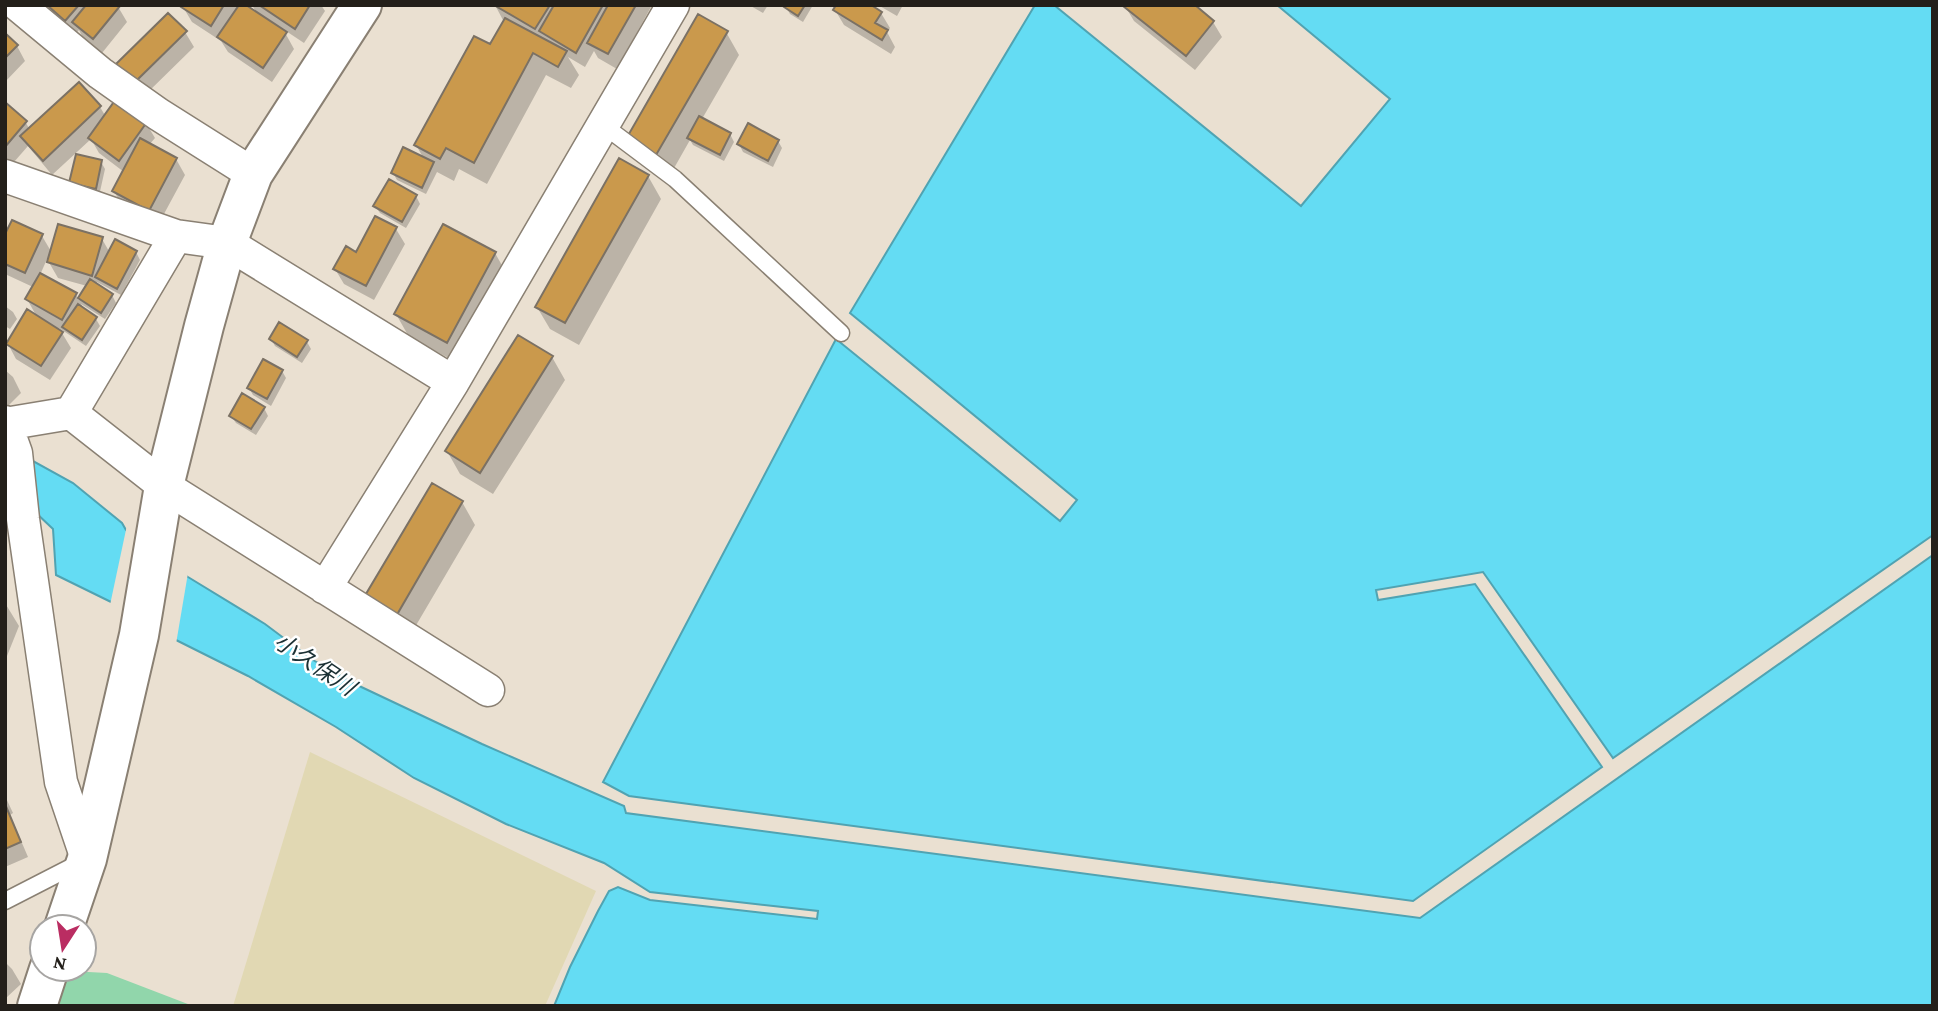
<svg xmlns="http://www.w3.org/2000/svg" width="1938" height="1011" viewBox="0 0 1938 1011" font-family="'Crimson Pro','Noto Sans JP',serif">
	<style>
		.green { fill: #91d6ab }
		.sand { fill: #e1d8b3 }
		.water { fill: #64dcf3; stroke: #50a3b2; stroke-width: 2 }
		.pier { fill: #eae0d1 }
		.shadow { fill: #0003; fill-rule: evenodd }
		.building { fill: #ca994c; stroke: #7b7164; stroke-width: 2 }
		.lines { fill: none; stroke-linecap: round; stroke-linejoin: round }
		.service-casing { stroke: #8a8073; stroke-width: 19 }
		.minor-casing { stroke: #8a8073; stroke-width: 35 }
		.tertiary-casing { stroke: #8a8073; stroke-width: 42 }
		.service { stroke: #fff; stroke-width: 16 }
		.minor { stroke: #fff; stroke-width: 32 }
		.tertiary { stroke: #fff; stroke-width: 38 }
		.labels { text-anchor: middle; stroke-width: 5; stroke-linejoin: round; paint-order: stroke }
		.water-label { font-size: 23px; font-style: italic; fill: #1a3034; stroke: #fff }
	</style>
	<rect width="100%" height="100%" fill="#eae0d1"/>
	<!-- green -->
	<path class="green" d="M70 971 107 973 193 1006H57Z"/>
	<!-- sand -->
	<path class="sand" d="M310 752 596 891 545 1006H233Z"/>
	<!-- water -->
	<path class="water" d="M1035 5H1054L1301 206 1390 99 1277 5H1933V535L1613 758 1483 572 1376 590 1378 600 1475 584 1602 767 1413 901 629 796 603 782 836 339 1060 521 1077 500 850 313Z
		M5 458 33 461 73 483 122 523 126 530 188 577 265 624 313 660 355 684 482 744 624 806 626 813 1420 918 1933 555V1006H554L570 967 598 911 609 891 618 887 650 900 817 919 818 911 650 892 604 863 506 824 414 778 336 727 248 676 176 640 111 602 56 575 53 529 35 512 5 503Z"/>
	<!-- pier -->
	<path class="pier" d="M127 525 188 573 176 644 110 605Z"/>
	<!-- shadow -->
	<path class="shadow" d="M47 5H117L127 22 102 53 83 38 79 30 75 35 53 17Z
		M184 5H243L258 15 252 5H321L325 11 304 43 283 29 294 49 272 82 228 52 221 41 192 22 183 7Z
		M495 5H652L617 69 598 58 594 51 585 67 568 57 579 75 571 88 546 75 487 184 459 169 454 181 437 172 426 194 397 180 393 173 424 159 416 145 491 47 504 22Z
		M749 5H768L763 13Z
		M787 5H813L803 22 790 14 786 7Z
		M878 5H903L897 16Z
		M1192 5 1213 22 1222 37 1195 70 1134 21 1125 6Z
		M835 10 881 13 890 28 887 32 895 47 891 54 844 25Z
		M185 32 194 47 144 96 127 79Z
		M726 32 739 55 702 119 730 134 734 142 724 161 693 145 690 140 669 177 641 161Z
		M5 35 17 46 25 61 5 82Z
		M5 105 26 123 30 130 100 107 106 117 146 123 155 138 149 145 176 159 185 175 158 225 123 207 114 191 124 172 99 153 91 139 52 175 28 146 7 170 5 169Z
		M778 141 782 148 773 167 743 152 739 144Z
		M101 162 105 169 99 196 71 183Z
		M648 176 661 199 579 345 550 329 537 307Z
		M416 196 420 204 406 228 380 213 375 206Z
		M396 229 405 244 374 300 344 284 335 269Z
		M42 236 52 253 102 239 110 253 136 252 140 260 121 295 97 282 95 285 112 295 116 303 105 319 81 304 85 311 96 319 100 326 86 346 59 328 71 348 50 380 16 359 8 344 37 317 27 299 33 287 5 274V238ZM47 259 58 278 87 286 79 300 76 295 40 275Z
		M495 253 508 276 460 364 409 337 396 314Z
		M5 306 13 312 17 319 10 329 5 326Z
		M271 339 307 342 311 349 302 363 275 346Z
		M552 357 565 380 493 494 460 474 447 451Z
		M5 370 13 377 21 393 5 409Z
		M282 371 286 378 271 406 253 395 249 388Z
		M264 408 268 416 256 435 236 423 231 416Z
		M462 502 475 525 408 639 379 622Z
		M5 603 19 626 5 661Z
		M5 796 13 813 10 815 28 857 5 867Z
		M5 962 12 969 21 984 6 998Z"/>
	<!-- building -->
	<path class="building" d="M47 5H79L65 21Z
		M86 5H119L120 6 93 39 72 22Z
		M182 5H224L211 26 181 7Z
		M239 5H246L287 32 263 68 217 37Z
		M259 5H310L295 29Z
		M494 5H550L535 29Z
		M554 5H603L576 53 539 31Z
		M608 5H636L608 54 587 43Z
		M785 5H805L798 16 784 7Z
		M836 5H871L882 12 875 23 888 30 882 40 833 10Z
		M1195 5 1214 21 1186 56 1123 6Z
		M168 13 187 31 135 82 116 64Z
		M698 14 728 31 656 155 626 139Z
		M505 18 567 51 558 67 533 53 474 163 446 148 440 159 414 145 474 36 490 44Z
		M5 33 18 45 5 58Z
		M79 82 101 106 43 161 20 136Z
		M116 99 147 122 119 161 88 138Z
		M5 102 27 121 5 147Z
		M699 116 731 133 720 155 687 138Z
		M748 123 779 140 768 161 737 144Z
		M140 138 177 158 149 211 112 191Z
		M403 147 434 162 422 188 391 173Z
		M76 154 102 160 96 189 69 183Z
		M619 158 649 175 565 323 535 307Z
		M389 179 417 195 402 222 373 206Z
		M375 216 397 227 366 286 333 269 346 246 356 252Z
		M12 220 43 234 25 273 5 264V234Z
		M58 224 103 237 92 276 47 262Z
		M443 224 496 252 447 343 394 314Z
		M115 239 137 251 117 289 95 277Z
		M40 273 77 293 62 320 25 299Z
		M90 279 113 294 101 313 78 298Z
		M78 304 97 317 82 340 62 327Z
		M27 309 63 332 41 366 6 344Z
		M279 322 308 340 297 357 269 339Z
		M518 335 553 356 480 473 445 451Z
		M263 359 283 370 267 399 247 388Z
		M242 393 265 407 251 429 229 416Z
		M432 483 463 501 395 618 363 599Z
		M5 804 21 842 5 849Z"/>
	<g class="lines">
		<!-- service casing -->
		<g class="service-casing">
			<path id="service" d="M603 125 675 179 841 333
				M5 901 81 862"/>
		</g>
		<!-- minor casing -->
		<g class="minor-casing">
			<path id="minor" d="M18 5 100 73 158 114 253 174
				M5 176 176 236 227 243 453 382
				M71 413 176 236
				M5 422 16 453 23 519 61 782 87 859
				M5 424 71 413 164 486 488 690
				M325 588 453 382 673 5"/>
		</g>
		<!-- tertiary casing -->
		<g class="tertiary-casing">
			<path id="tertiary" d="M64 927 87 859 139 635 164 486 204 326 227 243 253 174 362 5
				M37 1006 49 969"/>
		</g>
		<!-- service -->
		<use href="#service" class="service"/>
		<!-- minor -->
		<use href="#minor" class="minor"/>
		<!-- tertiary -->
		<use href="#tertiary" class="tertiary"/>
	</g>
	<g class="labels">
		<!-- water labels -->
		<g class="water-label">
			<text transform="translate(315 664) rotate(34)" y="8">小久保川</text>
		</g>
	</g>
	<!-- border -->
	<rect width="1938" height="1011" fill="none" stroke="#231f1a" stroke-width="14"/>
	<!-- north arrow -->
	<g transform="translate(63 948) rotate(192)"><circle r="33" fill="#ffffff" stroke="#a7a5a3" stroke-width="2"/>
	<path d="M0-5L12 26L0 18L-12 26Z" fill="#ba2d62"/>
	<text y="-10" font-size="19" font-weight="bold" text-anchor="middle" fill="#231f1a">N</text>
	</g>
</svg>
